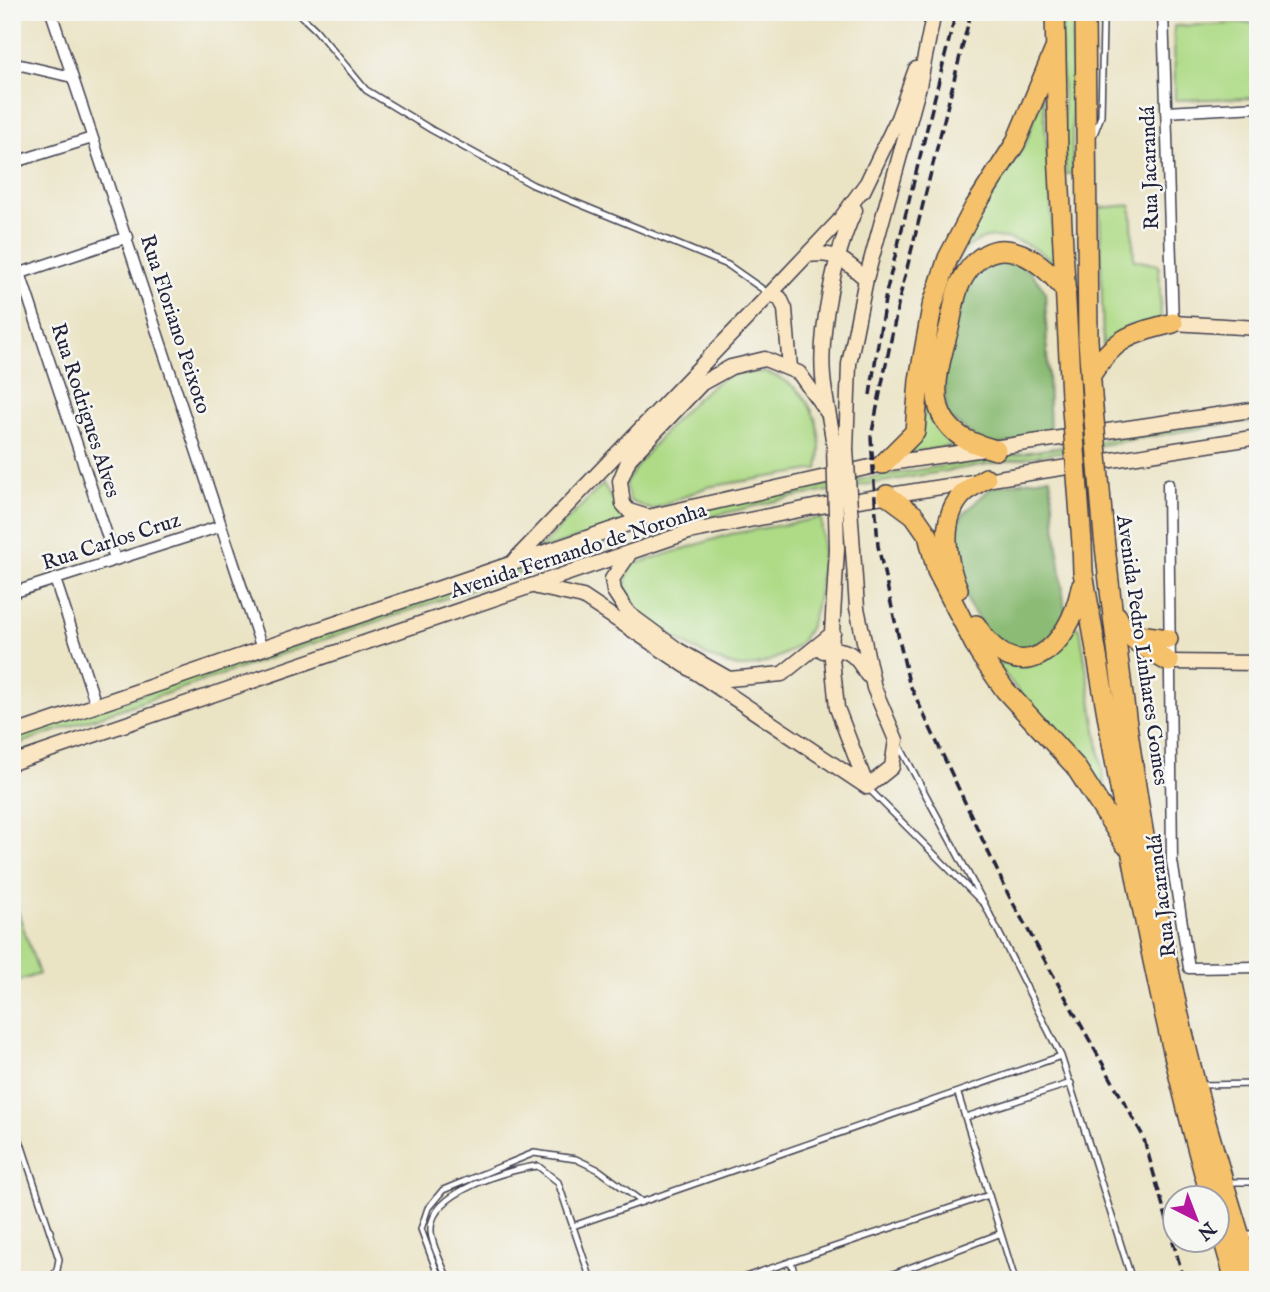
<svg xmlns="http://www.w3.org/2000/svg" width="1270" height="1292" viewBox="0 0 1270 1292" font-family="'IM FELL English',serif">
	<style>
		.green { fill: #afdb87; stroke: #687e61; stroke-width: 2 }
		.forest { fill: #8bbb74; stroke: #566e58; stroke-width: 2 }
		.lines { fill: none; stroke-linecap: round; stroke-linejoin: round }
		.lane-casing { stroke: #403f50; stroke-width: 8 }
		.street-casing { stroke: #403f50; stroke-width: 13 }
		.secondary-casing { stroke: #403f50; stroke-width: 17 }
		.highway-casing { stroke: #403f50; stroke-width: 22 }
		.lane { stroke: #fff; stroke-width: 5 }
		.street { stroke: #fff; stroke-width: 10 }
		.secondary { stroke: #fbe6c4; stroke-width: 14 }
		.highway { stroke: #f5c16b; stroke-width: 19 }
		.rail { stroke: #22223b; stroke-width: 3.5; stroke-dasharray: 10 5; stroke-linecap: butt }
		.secondary-bridge-casing { stroke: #403f50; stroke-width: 17; stroke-linecap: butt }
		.highway-bridge-casing { stroke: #403f50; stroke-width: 22; stroke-linecap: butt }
		.secondary-bridge { stroke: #fbe6c4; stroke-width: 14 }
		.highway-bridge { stroke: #f5c16b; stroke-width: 19 }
		.labels { text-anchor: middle; stroke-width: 5; stroke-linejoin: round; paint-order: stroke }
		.street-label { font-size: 21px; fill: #22223b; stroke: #f6f6f2 }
	</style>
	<rect width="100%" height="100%" fill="#f6f6f2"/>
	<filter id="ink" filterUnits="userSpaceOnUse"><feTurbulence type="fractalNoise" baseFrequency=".0143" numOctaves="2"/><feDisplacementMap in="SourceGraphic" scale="14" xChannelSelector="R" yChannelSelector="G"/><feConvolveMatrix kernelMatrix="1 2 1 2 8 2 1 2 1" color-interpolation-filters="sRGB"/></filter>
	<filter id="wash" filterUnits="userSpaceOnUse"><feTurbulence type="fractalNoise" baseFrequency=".00686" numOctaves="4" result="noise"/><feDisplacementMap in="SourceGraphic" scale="28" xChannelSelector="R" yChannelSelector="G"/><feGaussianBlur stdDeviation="1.57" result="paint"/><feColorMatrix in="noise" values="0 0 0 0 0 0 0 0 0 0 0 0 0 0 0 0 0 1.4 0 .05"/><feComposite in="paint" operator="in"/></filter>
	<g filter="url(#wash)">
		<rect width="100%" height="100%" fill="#eae3c4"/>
		<!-- green -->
		<path class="green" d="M1060 12H1072V174H1066Z
			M1258 23V98L1175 100 1174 26Z
			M1043 94 1055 264C1030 240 981 220 958 260 944 283 939 316 934 343 931 364 926 385 932 407 936 422 949 435 961 444L910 453 922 431 928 352 945 284 955 258 975 221 1026 142Z
			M1131 205 1134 260 1159 265 1161 319 1103 347 1100 208Z
			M763 372C809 383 826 426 818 469L707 487 652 510 630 501 625 484C641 457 702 384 731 375 740 372 753 373 763 372Z
			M1258 415V422H1237L792 497 625 537 12 746V738L665 518 796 490Z
			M603 484 627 523 537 551Z
			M821 518C824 549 822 618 800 642 789 655 759 667 742 667 725 667 683 644 669 634 656 625 632 612 626 595 623 584 628 575 632 565L731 534Z
			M1078 627 1080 629 1108 806 987 651Z
			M12 894 39 974 12 983Z"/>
		<!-- forest -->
		<path class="forest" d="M990 258H1012L1030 271 1045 291 1050 435 988 447 947 416 943 370 962 299 977 266Z
			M1050 477 1066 619 1053 640 1024 654 992 640 969 605 952 547 955 530 963 514 992 487Z"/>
	</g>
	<g filter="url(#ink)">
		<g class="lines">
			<!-- lane casing -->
			<g class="lane-casing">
				<path id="lane" d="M297 12 316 30 366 90 432 130 533 185 728 265 768 293
					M1092 12 1103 24 1101 116 1094 134
					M899 745 986 907 1061 1056 1132 1280
					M868 788 982 902
					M1199 1085 1258 1084
					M958 1094 1015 1280
					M12 1116 59 1259 57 1270 50 1280
					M966 1117 1071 1083
					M1228 1182H1258
					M573 1226 1061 1056
					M1242 1234H1258
					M791 1261 796 1280
					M440 1280 421 1229 428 1208 443 1190 534 1153 576 1159 599 1170 642 1202
					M448 1280C443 1265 430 1243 431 1228 432 1192 508 1169 538 1166L558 1182 591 1280
					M736 1280 989 1195
					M877 1280 999 1234"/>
			</g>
			<!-- street casing -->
			<g class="street-casing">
				<path id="street" d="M51 12 262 649
					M1163 12 1173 323
					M1256 12H1258
					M12 63 72 77
					M1166 112 1258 107
					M12 163 92 138
					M20 273 115 559
					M12 276 128 237
					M1168 484 1172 861 1189 968 1258 967
					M55 579 96 705
					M12 593 221 526"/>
			</g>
			<!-- secondary casing -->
			<g class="secondary-casing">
				<path id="secondary" d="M863 191 898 118 916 69
					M807 255C837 251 844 260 866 279
					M770 294 780 298 785 309 790 368
					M1173 323 1258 328
					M834 446C831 423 825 400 823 377 819 330 835 252 855 210
					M846 450 849 364 866 279 919 86 934 12
					M648 517 629 511 623 504 620 481 629 459 702 383 731 367 765 359 799 373 827 412
					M837 549 831 649 837 708 867 787
					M853 550 857 608 874 688 896 740 892 767 867 787
					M628 556 612 579 614 591 629 614 678 650 729 679 782 674 833 633
					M513 562 770 294 839 221 866 184
					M537 587 583 597 867 787
					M823 651C847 646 856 655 867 675
					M1169 662 1258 663
					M12 734 648 517 883 464 1258 409
					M12 763 689 532 814 507 1258 437"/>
			</g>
			<!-- highway casing -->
			<g class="highway-casing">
				<path id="highway" d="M1055 12 1058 152 1071 396
					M1085 12 1088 340 1092 396
					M1091 375C1115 337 1131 334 1173 323
					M996 450C975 444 959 440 946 422 927 397 942 355 949 328 953 313 954 295 961 282 991 225 1036 254 1066 291
					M883 464 915 432 919 380 932 307 948 258 974 208 1015 144 1055 49
					M887 495 914 515 928 535 937 571 979 653 1005 690 1075 766 1125 844
					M1104 537C1124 720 1150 907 1196 1086 1213 1151 1234 1215 1253 1280
					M1082 543 1083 572C1118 782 1152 992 1211 1198
					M958 589C946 562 939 518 963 494 969 488 978 483 986 478
					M1117 616C1127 640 1147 649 1169 662
					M976 625C1019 694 1070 648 1081 587
					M1132 634 1168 639
					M1218 1221 1235 1280"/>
			</g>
			<!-- lane -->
			<use href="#lane" class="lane"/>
			<!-- street -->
			<use href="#street" class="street"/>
			<!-- secondary -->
			<use href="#secondary" class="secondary"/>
			<!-- highway -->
			<use href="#highway" class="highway"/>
			<!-- rail -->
			<path class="rail" d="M971 12 900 296 871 437 878 546 909 683 1009 896 1143 1136 1184 1280
				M870 395 886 293 956 12"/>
			<!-- secondary-bridge casing -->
			<g class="secondary-bridge-casing">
				<path id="secondary-bridge" d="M834 446 837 549
					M846 450 853 550"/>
			</g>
			<!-- highway-bridge casing -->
			<g class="highway-bridge-casing">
				<path id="highway-bridge" d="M1071 396 1082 543
					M1092 396 1104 537"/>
			</g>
			<!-- secondary-bridge -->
			<use href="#secondary-bridge" class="secondary-bridge"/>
			<!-- highway-bridge -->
			<use href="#highway-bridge" class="highway-bridge"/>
		</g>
	</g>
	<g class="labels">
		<!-- street labels -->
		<g class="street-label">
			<text transform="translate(1149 168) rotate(-92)" y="7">Rua Jacarandá</text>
			<text transform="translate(176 324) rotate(72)" y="7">Rua Floriano Peixoto</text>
			<text transform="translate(86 410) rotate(72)" y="7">Rua Rodrigues Alves</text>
			<text transform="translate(111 541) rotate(-18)" y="7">Rua Carlos Cruz</text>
			<text transform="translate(578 550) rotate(-18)" y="7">Avenida Fernando de Noronha</text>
			<text transform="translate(1143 650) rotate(82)" y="7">Avenida Pedro Linhares Gomes</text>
			<text transform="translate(1161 896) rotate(-97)" y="7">Rua Jacarandá</text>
		</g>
	</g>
	<!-- margin -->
	<rect width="1270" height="1292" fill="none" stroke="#f6f6f2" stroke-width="42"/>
	<!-- north arrow -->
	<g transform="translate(1196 1219) rotate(138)"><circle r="33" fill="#f6f6f2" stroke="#a1a1a9" stroke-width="2"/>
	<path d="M0-5L12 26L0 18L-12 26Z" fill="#b5179e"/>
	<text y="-10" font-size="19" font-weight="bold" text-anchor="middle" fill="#22223b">N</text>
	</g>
</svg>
